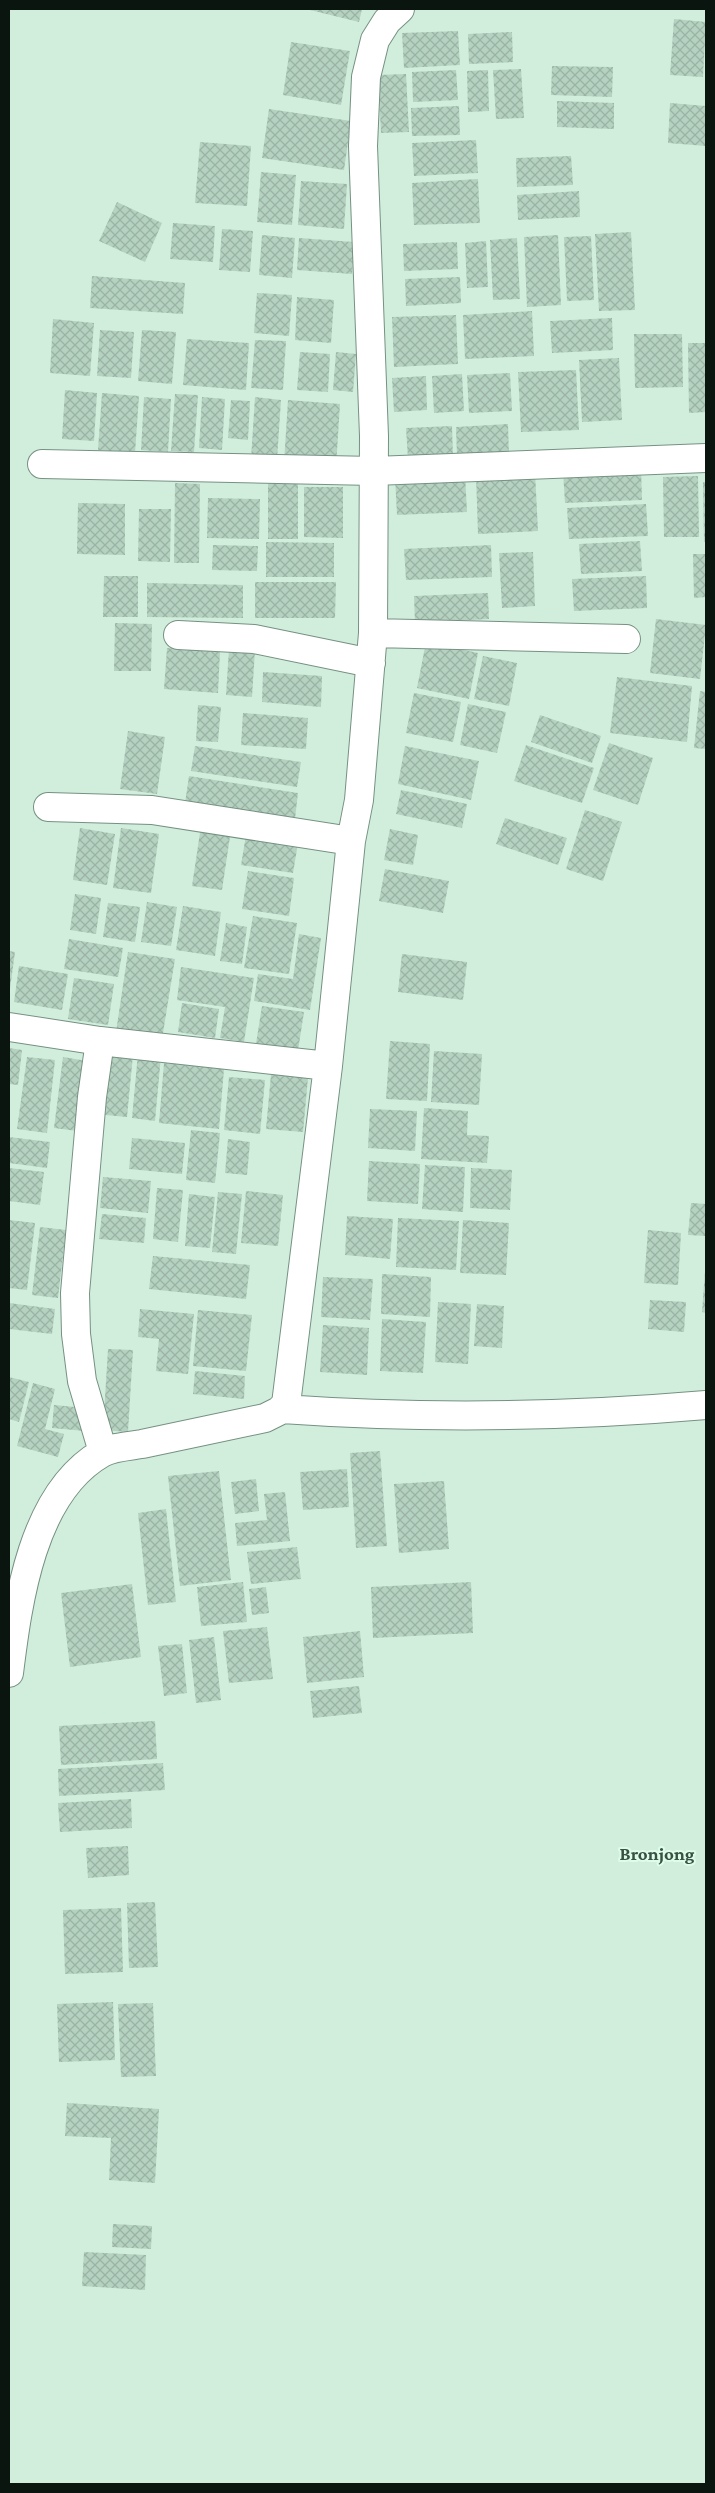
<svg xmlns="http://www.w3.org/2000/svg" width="715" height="2493" viewBox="0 0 715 2493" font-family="'Crimson Pro',serif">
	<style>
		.building { fill: url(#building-cross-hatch) }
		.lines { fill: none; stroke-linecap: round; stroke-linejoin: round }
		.minor-casing { stroke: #769182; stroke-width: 30 }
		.minor { stroke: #fff; stroke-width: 28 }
		.labels { text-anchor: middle; stroke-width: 4; stroke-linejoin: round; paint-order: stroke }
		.quarter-label { font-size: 19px; font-weight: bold; fill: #385143; stroke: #defcea }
	</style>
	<defs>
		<pattern id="building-cross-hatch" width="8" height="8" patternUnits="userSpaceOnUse" patternTransform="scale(1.25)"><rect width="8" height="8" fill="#b5d2c1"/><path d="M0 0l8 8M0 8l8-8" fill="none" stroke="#9ab3a5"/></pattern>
	</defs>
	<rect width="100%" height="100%" fill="#d1eedd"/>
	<!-- building -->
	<path class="building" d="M306 9H362L359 22Z
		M674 19 706 22 703 77 670 75Z
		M458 31 460 65 404 68 402 33Z
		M512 32 513 62 469 64 468 34Z
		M291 42 350 51 341 105 283 95Z
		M552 66 613 67 612 97 551 95Z
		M521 69 524 118 496 119 493 70Z
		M456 70 458 100 413 102 412 72Z
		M488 70 489 111 468 112 467 71Z
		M406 74 409 132 381 133 378 75Z
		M557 101 614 103V129L557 127Z
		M670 103 706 106V146L668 143Z
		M459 106 460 135 412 136 411 108Z
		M269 109 351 121 344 170 262 158Z
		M476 140 478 173 414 176 412 143Z
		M200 142 251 146 247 206 195 203Z
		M571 156 573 185 517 187 516 158Z
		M261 172 296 175 292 225 257 222Z
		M478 179 480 223 414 225 412 183Z
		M301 181 347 184 344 229 298 225Z
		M579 191 580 217 518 220 517 195Z
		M117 202 162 223 145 262 99 241Z
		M173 223 215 226 213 262 170 259Z
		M222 229 253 231 250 272 219 270Z
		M631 232 635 310 599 311 595 234Z
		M262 235 295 238 292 278 259 275Z
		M558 235 561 305 527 307 524 237Z
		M591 236 594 300 567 301 564 237Z
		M299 238 354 242 352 274 297 270Z
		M517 238 520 299 493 300 490 240Z
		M486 241 488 287 467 288 465 243Z
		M457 242 458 269 404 271 403 244Z
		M92 276 185 283 183 314 90 308Z
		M460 277 461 303 406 306 405 279Z
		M257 293 292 295 289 336 254 333Z
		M297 297 334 300 331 343 295 340Z
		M532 311 534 356 465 359 463 315Z
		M456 315 458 364 394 367 392 317Z
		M612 318 613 350 552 353 550 321Z
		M53 319 94 323 90 376 50 373Z
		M100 330 134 332 131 378 97 376Z
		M142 330 176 332 172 384 138 381Z
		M634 334H682L683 387 635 388Z
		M187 339 249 343 246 390 183 385Z
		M255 340 286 341 283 390 251 388Z
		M688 343H706V412L689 413Z
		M300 352 330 354 328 392 297 390Z
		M336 352 356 354 353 392 333 390Z
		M619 358 622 420 582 422 579 360Z
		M576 370 579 430 521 432 518 372Z
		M510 373 512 411 469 413 467 375Z
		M462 374 464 411 434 413 432 376Z
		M426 376 427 410 394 412 392 378Z
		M65 390 97 393 94 441 62 439Z
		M102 393 139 396 135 453 98 450Z
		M175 394 198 395 194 452 171 451Z
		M144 397 171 399 168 452 141 450Z
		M202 397 225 399 222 450 199 448Z
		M255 397 281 400 277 460 251 459Z
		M231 400 250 401 248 440 228 438Z
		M288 400 340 404 336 467 284 463Z
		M508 424 509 455 457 457 456 427Z
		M452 426 453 457 408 459 406 428Z
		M641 468 642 500 565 503 563 471Z
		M535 472 538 531 478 534 476 475Z
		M465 474 467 512 397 515 395 477Z
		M698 476 699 537H664L663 477Z
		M703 482H706V542H704Z
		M175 483 200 484 199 563H174Z
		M268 483H298V539H268Z
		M304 487H343V538L304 537Z
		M208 498 260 499 259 539 207 538Z
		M78 503 125 504V555L77 554Z
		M646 504 648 536 569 539 567 508Z
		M139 509H171L170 562 138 561Z
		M640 541 642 571 581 574 579 544Z
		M266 542 334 543V577H266Z
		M213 545 258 546 257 571 212 570Z
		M491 545 492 577 406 580 404 549Z
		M533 552 535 606 502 608 499 553Z
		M693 554H706V597L694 598Z
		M104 576H138V617H103Z
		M646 576 647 608 574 611 572 579Z
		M255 582H336L335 618H255Z
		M147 583 243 585V618L147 617Z
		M488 593 489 619 415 623 414 596Z
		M656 619 706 625 700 679 650 673Z
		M115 623 152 624 151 671H114Z
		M426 642 478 653 469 699 417 688Z
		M167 648 220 652 218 693 164 689Z
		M229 649 255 650 252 697 226 695Z
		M483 656 517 663 509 706 474 699Z
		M263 672 322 676 321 707 262 702Z
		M617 677 692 686 687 742 610 733Z
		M700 691 706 692V749L694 748Z
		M414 693 461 702 453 742 406 733Z
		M468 704 506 712 497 753 460 745Z
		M198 705 221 707 218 742 196 741Z
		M243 713 308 718 306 749 241 745Z
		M540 715 601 736 592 763 531 742Z
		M128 731 165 737 157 794 120 789Z
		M609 743 653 758 638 805 593 790Z
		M526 745 594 768 582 803 514 781Z
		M195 746 301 762 297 787 191 771Z
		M405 746 479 761 471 800 398 784Z
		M189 776 298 793 294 827 184 810Z
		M401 790 467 804 462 828 396 814Z
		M585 810 622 822 603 881 566 869Z
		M505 818 567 838 558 865 496 844Z
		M201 826 231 830 222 890 192 886Z
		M80 828 115 834 107 885 73 880Z
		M121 828 159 834 151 893 113 888Z
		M247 829 299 837 293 873 241 865Z
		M390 829 418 835 413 865 384 860Z
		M385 869 449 881 443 913 379 901Z
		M248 871 294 878 289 916 242 909Z
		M75 894 101 898 96 934 70 930Z
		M147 902 177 907 171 946 141 942Z
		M108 903 140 907 135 942 103 937Z
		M183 906 221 912 215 956 176 950Z
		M253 916 297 923 289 974 244 968Z
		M226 923 247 927 242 964 220 961Z
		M299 934 321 938 310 1010 254 1001 258 974 293 979Z
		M69 939 123 948 118 977 64 969Z
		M9 951 15 952 10 989 9 988Z
		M128 952 175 959 162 1039 116 1032Z
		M402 954 467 962 463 1000 398 992Z
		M19 966 68 974 62 1010 14 1002Z
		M181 967 254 978 244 1042 220 1038 225 1007 177 1000Z
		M74 978 114 984 108 1025 68 1019Z
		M182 1003 219 1009 215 1038 178 1032Z
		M262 1006 304 1012 297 1057 255 1050Z
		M390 1041 430 1044 427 1101 386 1099Z
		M9 1048 22 1050 18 1085 9 1084Z
		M434 1051 482 1054 479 1105 431 1102Z
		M101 1052 133 1055 127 1117 95 1114Z
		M138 1053 161 1056 155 1121 132 1118Z
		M27 1057 55 1060 47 1133 17 1129Z
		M63 1057 93 1062 85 1132 54 1128Z
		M164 1063 224 1069 219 1129 159 1123Z
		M271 1074 308 1078 303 1132 266 1129Z
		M229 1077 265 1080 260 1134 224 1130Z
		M424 1108 468 1111 467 1135 489 1136 487 1163 421 1159Z
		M370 1109 417 1111 415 1151 368 1148Z
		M191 1130 220 1133 215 1183 186 1180Z
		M9 1137 50 1142 47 1168 9 1163Z
		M132 1138 185 1143 182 1174 129 1169Z
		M228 1139 250 1142 247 1175 225 1173Z
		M369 1161 420 1164 418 1204 367 1201Z
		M425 1165 465 1167 463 1212 422 1209Z
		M9 1168 44 1172 40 1205 9 1201Z
		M471 1168 512 1170 510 1210 470 1208Z
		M103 1177 151 1181 148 1213 100 1208Z
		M157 1188 183 1190 178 1242 153 1239Z
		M246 1191 283 1195 278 1246 241 1243Z
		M218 1192 242 1194 236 1254 212 1252Z
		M189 1194 215 1197 210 1248 185 1246Z
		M691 1203 706 1204V1236L688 1235Z
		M102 1214 146 1218 144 1243 99 1239Z
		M347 1216 393 1219 390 1259 345 1255Z
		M398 1218 459 1221 456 1270 396 1267Z
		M9 1220 35 1223 27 1290 9 1288Z
		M463 1220 509 1223 506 1275 460 1273Z
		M40 1227 66 1230 58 1298 32 1295Z
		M648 1230 681 1233 678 1285 644 1283Z
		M153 1256 250 1265 246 1299 149 1289Z
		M705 1271H706V1313L702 1312Z
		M382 1274 431 1277 430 1317 381 1314Z
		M323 1277 373 1279 370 1320 321 1317Z
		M650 1300 686 1302 684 1332 648 1329Z
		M438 1302 471 1304 468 1364 435 1362Z
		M9 1303 55 1309 52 1334 9 1329Z
		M477 1304 504 1306 502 1348 474 1346Z
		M140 1309 194 1314 188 1374 156 1371 159 1339 138 1337Z
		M198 1310 252 1315 246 1371 193 1366Z
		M382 1319 426 1322 423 1373 380 1371Z
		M323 1325 369 1328 367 1375 320 1372Z
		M108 1349 133 1350 128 1432 103 1430Z
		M195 1371 245 1376 244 1399 193 1394Z
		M9 1377 29 1382 19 1422 9 1419Z
		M33 1383 55 1389 45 1429 64 1434 58 1457 17 1446Z
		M54 1405 86 1408 85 1431 52 1428Z
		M380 1451 387 1546 356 1548 350 1453Z
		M347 1469 349 1507 303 1510 300 1472Z
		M219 1471 231 1580 180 1586 168 1476Z
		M256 1479 259 1511 235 1514 231 1482Z
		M444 1481 449 1549 399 1553 394 1484Z
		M285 1492 290 1541 237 1546 235 1523 267 1520 264 1494Z
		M166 1509 176 1602 148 1605 138 1513Z
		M297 1547 301 1579 251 1584 247 1552Z
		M243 1582 247 1622 201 1626 197 1587Z
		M471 1582 473 1633 373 1638 371 1587Z
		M132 1584 141 1657 70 1667 61 1593Z
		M266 1587 269 1613 252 1615 249 1589Z
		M267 1627 273 1679 229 1683 223 1631Z
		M360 1631 364 1677 307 1683 303 1637Z
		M214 1637 221 1700 196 1703 189 1640Z
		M182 1644 187 1693 164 1696 158 1646Z
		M359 1686 362 1713 313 1718 310 1691Z
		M155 1721 157 1759 61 1765 59 1726Z
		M163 1763 165 1790 59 1796 58 1769Z
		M131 1799 132 1828 60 1832 58 1803Z
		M128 1846 129 1875 88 1878 86 1848Z
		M155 1902 158 1967 129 1968 127 1903Z
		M121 1908 123 1972 65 1974 63 1910Z
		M113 2002 115 2060 59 2062 57 2004Z
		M153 2003 156 2076 121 2077 118 2004Z
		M67 2103 159 2109 155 2183 109 2180 111 2138 65 2136Z
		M113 2224 152 2226 151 2249 112 2247Z
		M84 2252 146 2255 145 2290 82 2286Z"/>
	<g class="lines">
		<!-- minor casing -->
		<g class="minor-casing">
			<path id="minor" d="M42 464 374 471 706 458
				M373 633 626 639
				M178 635 254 639 371 663
				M48 807 152 810 351 841
				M9 1027 100 1041 328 1066
				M100 1041 92 1097 75 1293 76 1334 82 1381 103 1452
				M282 1409C424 1419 565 1417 706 1405
				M9 1673C18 1601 32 1493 102 1453 112 1447 130 1446 142 1444 183 1435 224 1427 265 1418L279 1411 286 1404 328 1066 351 841 359 800 373 633 374 436 363 146 366 77 375 40 387 21 400 9"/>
		</g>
		<!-- minor -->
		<use href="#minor" class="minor"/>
	</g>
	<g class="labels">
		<!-- quarter labels -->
		<g class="quarter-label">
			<text x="657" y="1860">Bronjong</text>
		</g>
	</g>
	<!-- border -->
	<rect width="715" height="2493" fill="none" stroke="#0b1510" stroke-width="20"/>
</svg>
